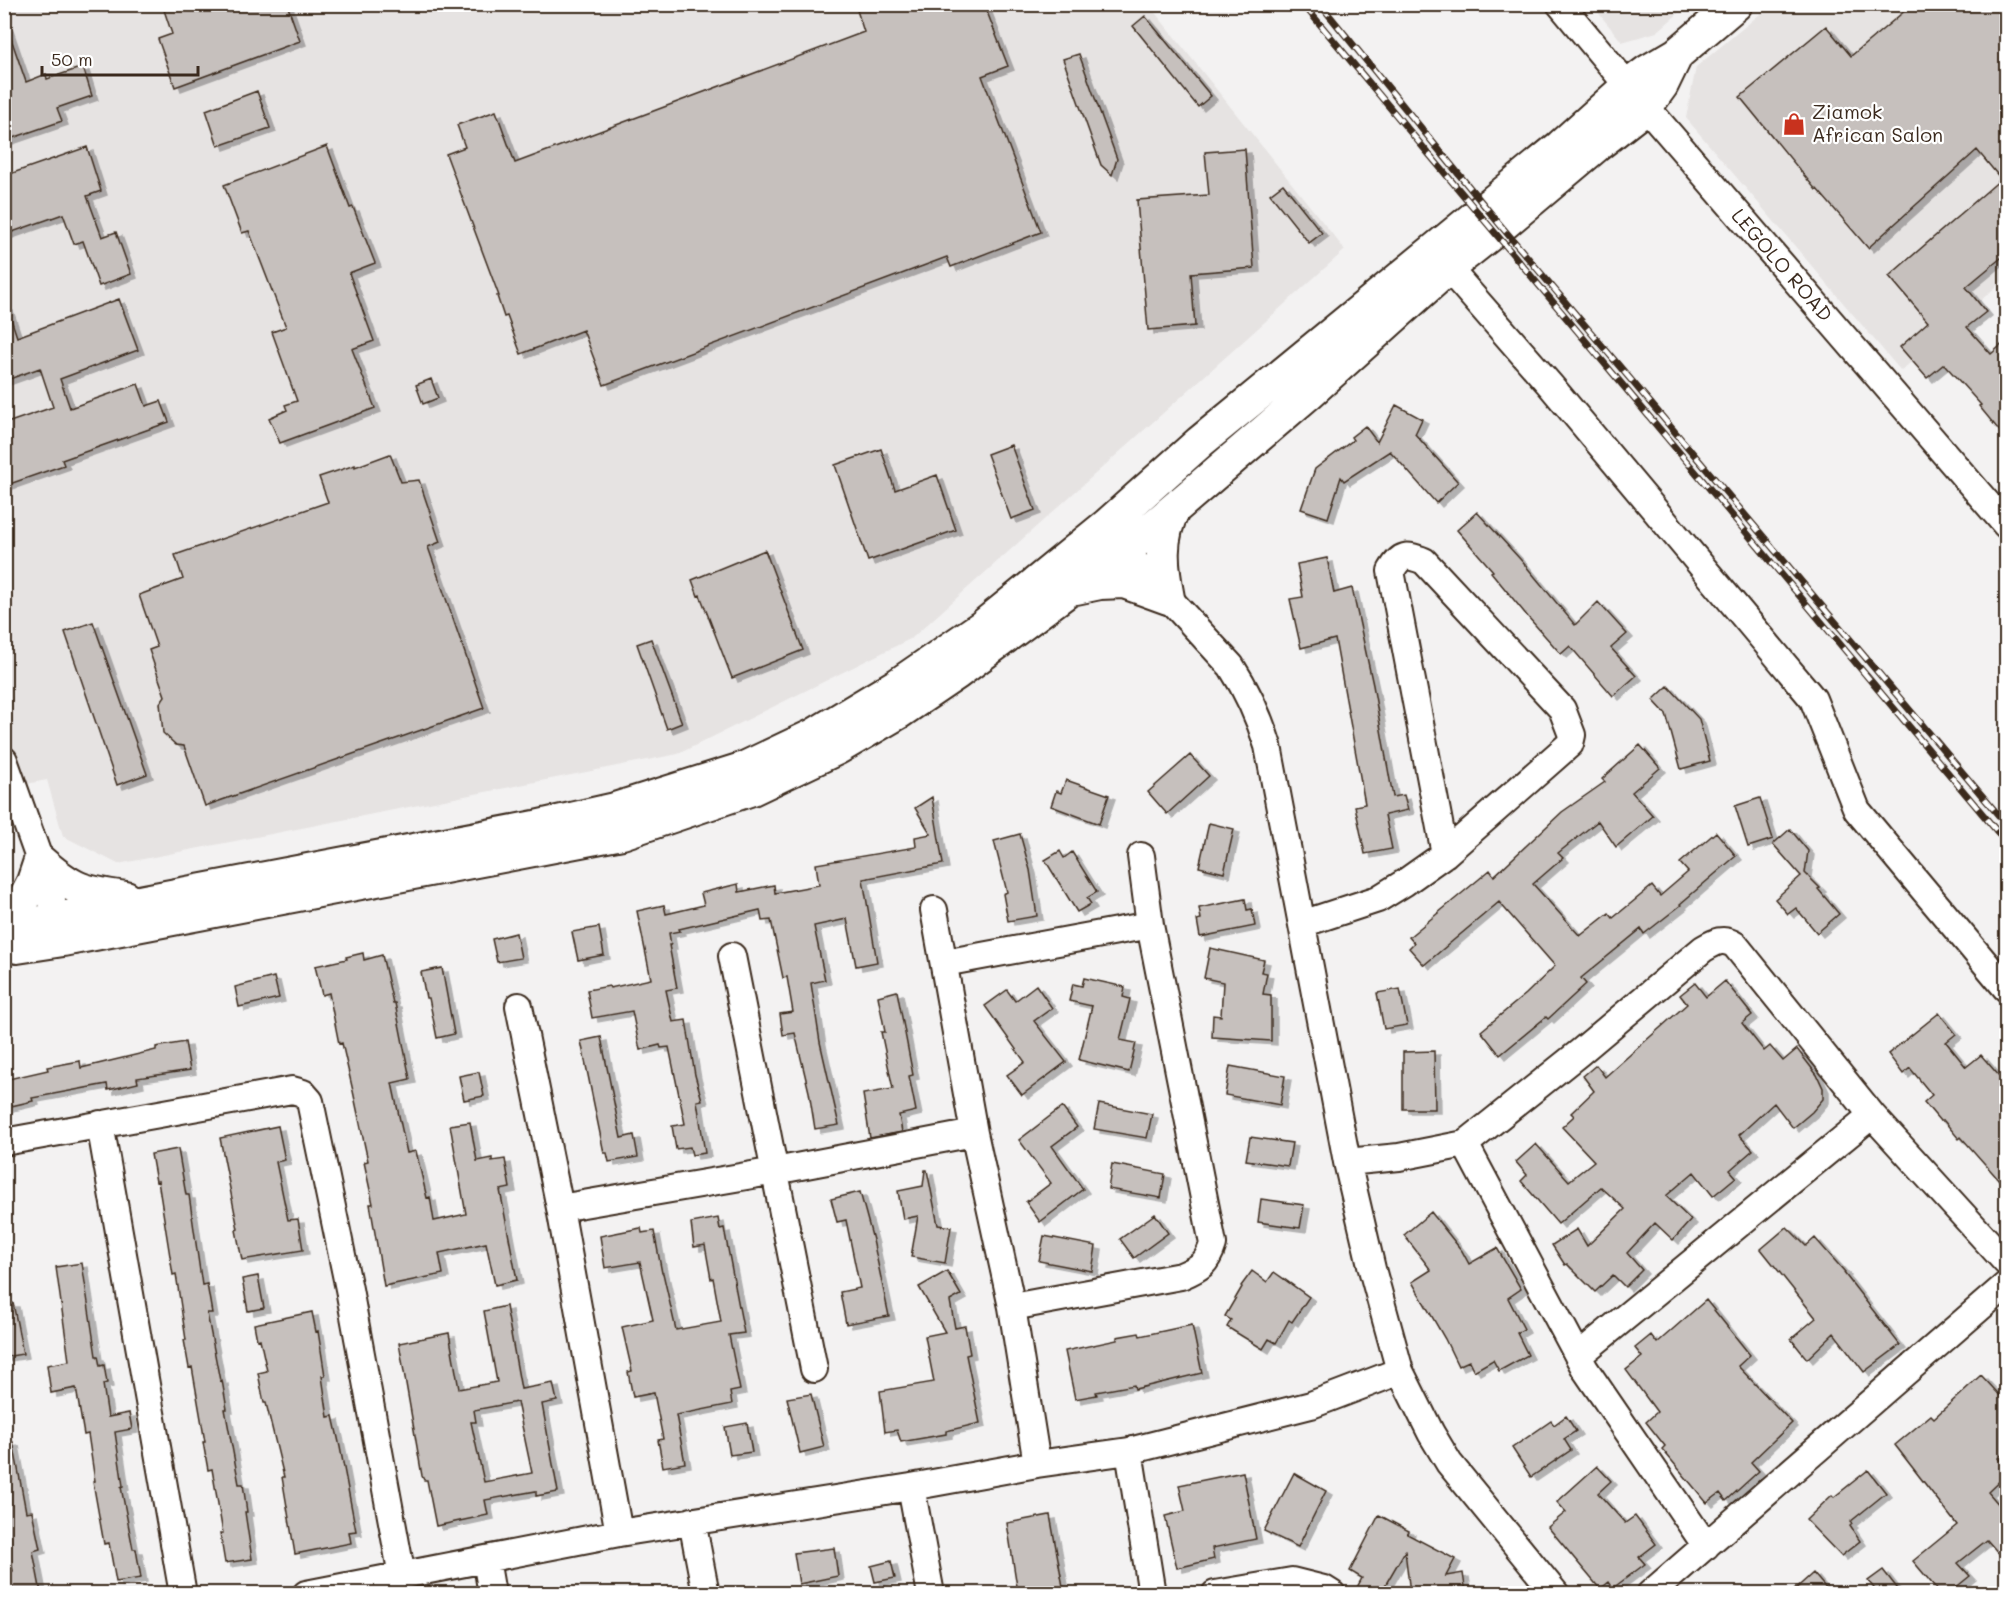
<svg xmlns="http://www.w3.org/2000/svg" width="2011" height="1598" viewBox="0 0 2011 1598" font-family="Mali,sans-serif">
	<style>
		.built { fill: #e6e3e2 }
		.building { fill: #c6c0bd; stroke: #3b2a1e; stroke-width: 1.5; fill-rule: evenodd; filter: url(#shadow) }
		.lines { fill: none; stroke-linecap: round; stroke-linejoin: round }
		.minor-casing { stroke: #3b2a1e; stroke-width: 30 }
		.major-casing { stroke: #3b2a1e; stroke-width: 36 }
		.minor { stroke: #fff; stroke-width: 26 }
		.major { stroke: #fff; stroke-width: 32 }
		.rail-casing { stroke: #3b2a1e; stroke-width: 7 }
		.rail { stroke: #fff; stroke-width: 4.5; stroke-dasharray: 14; stroke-linecap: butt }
		.labels { text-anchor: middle; stroke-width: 4.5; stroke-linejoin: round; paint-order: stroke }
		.poi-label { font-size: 20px; fill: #3b2a1e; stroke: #fff; text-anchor: start }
		.street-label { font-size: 20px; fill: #3b2a1e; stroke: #fff }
	</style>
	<defs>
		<filter id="shadow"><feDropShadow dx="6" dy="4" stdDeviation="0" flood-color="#0004"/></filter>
	</defs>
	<rect width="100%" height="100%" fill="#f3f2f2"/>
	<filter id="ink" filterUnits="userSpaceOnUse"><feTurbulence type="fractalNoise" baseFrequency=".0167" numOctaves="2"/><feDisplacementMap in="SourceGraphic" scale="12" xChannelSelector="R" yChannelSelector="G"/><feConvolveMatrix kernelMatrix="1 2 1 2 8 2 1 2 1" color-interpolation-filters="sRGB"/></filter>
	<g filter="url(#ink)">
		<!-- built -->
		<path class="built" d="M5 5H1149L1345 250 912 638 678 754 118 864 63 836 47 780 5 788Z
			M1592 5H1688L1657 32 1622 42Z
			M1771 5H2006V278L1901 371 1686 118 1696 67Z"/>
		<!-- building -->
		<path class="building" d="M162 4H229L230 12 252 4H287L300 41 175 87 158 39 172 34Z
			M855 4H984L1008 66 982 76 1041 232 951 267 947 257 604 385 583 330 521 354 507 316 504 317 497 296H499L446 154 465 147 457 125 496 111 515 163 864 32Z
			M1913 4H2007V253L1966 287 1986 312 1967 327 1991 354 2007 340V440L1979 406 1981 405 1944 364 1927 378 1900 347 1928 322 1889 276 2001 179 1977 150 1868 248 1817 189 1816 190 1740 97 1826 26 1851 56Z
			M1145 16 1211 96 1198 107 1133 26Z
			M4 27H7L26 82 46 74 47 79 83 67 92 96 57 108 62 121 4 141Z
			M1079 54 1117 159 1112 175 1101 165 1063 59Z
			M257 91 270 128 218 146 206 110Z
			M327 146 350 208 353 207 375 263 349 273 374 341 352 349 375 408 280 443 269 418 287 410 285 405 297 401 272 332 286 327 249 231 242 233 224 185Z
			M87 147 101 191 87 196 102 237 116 232 131 274 99 286 83 241 74 244 63 214 4 235V176Z
			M1245 149 1254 268 1191 273 1195 326 1148 330 1137 200 1209 195 1205 152Z
			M1283 184 1322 233 1309 243 1270 194Z
			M119 299 138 350 60 379 70 408 138 384 146 406 161 401 169 422 62 460 64 465 4 486V424L53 407 40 368 4 381V307H7L17 337Z
			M431 379 438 398 423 404 416 385Z
			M1396 405 1422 419 1415 434 1458 482 1436 503 1390 451 1344 481 1341 477 1328 518 1301 509 1315 469 1353 440 1351 437 1365 426 1377 442Z
			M1011 445 1035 510 1011 519 987 454Z
			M881 449 895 490 937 475 956 530 868 561 835 465Z
			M390 454 401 482 419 480 440 542 428 547 484 708 205 806 184 746 176 745 163 733 160 703 165 696 149 650 157 647 139 595 183 579 175 555 328 502 319 477 355 465V467Z
			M1477 512 1520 559 1575 625 1598 602 1627 634 1611 648 1636 676 1613 696 1570 646 1561 654 1528 617 1491 572 1493 571 1457 530Z
			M765 550 803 650 732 678 700 595 698 596 692 580Z
			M1327 558 1334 593 1352 588 1373 685 1393 797 1404 795 1408 810 1385 815 1392 849 1365 854 1355 806 1365 804 1335 639 1301 648 1290 599 1303 597 1297 564Z
			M93 622 147 774 117 785 65 632Z
			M651 639 682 723 667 729 637 644Z
			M1668 686 1699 719 1710 761 1681 769 1666 714 1653 700Z
			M1640 745 1660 768 1632 792 1653 816 1616 847 1598 821 1558 853 1563 858 1533 884 1580 936 1609 913 1613 918 1652 886 1660 896 1688 872 1680 863 1716 832 1736 856 1680 904 1681 905 1644 934 1641 929 1581 978 1586 984 1548 1019 1546 1017 1500 1055 1481 1031 1526 994 1555 966 1499 902 1424 965 1409 948 1414 943 1409 937 1490 870 1494 876 1562 812 1605 782 1602 779Z
			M1190 755 1209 776 1167 814 1148 792Z
			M1066 780 1109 795 1099 824 1051 806 1056 791 1061 793Z
			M932 797 943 864 863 879 877 962 856 966 847 919 814 926 825 980 811 983 820 1042 839 1125 815 1129 809 1092 795 1033 783 1035 780 1014 793 1012 787 977 783 978 771 920 762 921 760 910 679 929 680 931 669 933 671 945H669L677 988 666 990 673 1022 686 1020 695 1075 702 1100 697 1101 705 1153 692 1155 690 1147 676 1149 672 1126 685 1124 669 1047 661 1048 660 1045 640 1050 632 1011 592 1018 587 990 609 986 610 988 651 979 637 911 664 905 666 914 704 905 701 893 738 884 739 892 774 885 775 893 819 885 816 864 916 847 915 837 931 834 915 808Z
			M1760 798 1773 839 1748 847 1735 806Z
			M1209 823 1234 829 1224 873 1199 867Z
			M1790 829 1808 851 1805 873 1820 888 1818 889 1839 914 1817 933 1796 908 1788 914 1775 899 1801 876 1773 844Z
			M1020 834 1030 870 1037 916 1008 921 1003 894 1007 892 994 841Z
			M1060 851 1064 858 1072 852 1097 892 1087 898 1091 904 1077 912 1045 860Z
			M1245 899 1247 910 1252 909 1255 926 1200 937 1197 920 1201 919 1199 908Z
			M599 927 604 955 578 960 572 932Z
			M516 933 521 958 497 962 492 939Z
			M1210 948 1264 960 1261 972 1267 973 1263 994 1271 995V1041L1212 1037 1213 1015 1221 1016 1223 982 1204 978Z
			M363 953 364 960 382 955 393 1003H395L410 1079 392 1083 407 1153 416 1151 427 1198 430 1197 434 1221 466 1214 450 1125 470 1122 477 1161 492 1158V1161L505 1159 510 1188 500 1190 517 1280 495 1285 486 1243 439 1253 443 1274 384 1286 370 1204H373L364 1162 368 1161 353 1091 342 1043 339 1044 329 993 322 995 315 966 347 959 346 957Z
			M442 968 454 1034 437 1038 429 998H426L421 972Z
			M274 977 279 998 239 1007 235 987Z
			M1084 978 1125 987 1123 997 1130 999 1120 1040 1136 1043 1129 1072 1079 1060 1092 1006 1069 1001 1073 984 1082 986Z
			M1725 981 1752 1015 1742 1023 1764 1051 1770 1046 1783 1061 1797 1049 1817 1075 1823 1088V1099L1812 1112 1793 1128 1774 1103 1739 1135 1753 1150 1730 1170 1736 1177 1713 1196 1694 1172 1666 1196 1691 1220 1673 1240 1655 1223 1627 1253 1642 1270 1625 1287 1613 1275 1595 1292 1567 1264 1565 1265 1552 1245 1577 1229 1587 1246 1625 1209 1601 1187 1558 1224 1521 1181 1527 1175 1516 1162 1536 1144 1569 1181 1594 1161 1562 1127 1574 1116 1571 1113 1594 1091 1583 1076 1596 1065 1605 1077 1687 1004 1680 995 1695 983 1706 997Z
			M1036 985 1052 1008 1034 1021 1066 1062 1022 1095 1007 1075 1025 1062 985 1006 1007 990 1015 1001Z
			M1400 989 1407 1025 1384 1029 1377 993Z
			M897 991 913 1075 909 1076 916 1111 899 1115 902 1132 870 1138 863 1094 893 1089 881 1032H885L878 996Z
			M1939 1013 1956 1034 1946 1042 1966 1067 1981 1055 2007 1085V1189L1961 1137 1959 1139 1944 1121H1940L1924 1102 1932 1095 1910 1068 1903 1074 1888 1054Z
			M601 1037 621 1138 634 1135 638 1157 609 1162 607 1153H604L581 1041Z
			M185 1042 190 1070 137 1078 138 1083 108 1090 107 1084 32 1098 33 1101 7 1107 4 1096V1080L48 1070 47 1067 80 1061 81 1068 156 1050V1047Z
			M1434 1051 1435 1109H1403V1052Z
			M1230 1066 1285 1076 1280 1105 1225 1095Z
			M479 1072 484 1096 464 1100 459 1076Z
			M1099 1104 1152 1114 1147 1138 1094 1129Z
			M1062 1107 1077 1127 1052 1146 1083 1189 1040 1222 1026 1202 1051 1183 1019 1140Z
			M278 1126 285 1160 276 1162 288 1220 298 1219 303 1250 242 1260 236 1230 238 1229 220 1138Z
			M1250 1137 1292 1143 1288 1166 1246 1160Z
			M178 1149 186 1195H189L202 1285 207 1284 212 1313H207L220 1381 222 1380 227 1409H225L239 1484H243L247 1512H245L252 1559 225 1563 220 1533H223L212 1469 208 1470 203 1442H205L192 1367 189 1368 184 1340H186L176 1274 173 1275 158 1181 156 1182 151 1154Z
			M1112 1164 1165 1174 1161 1198 1108 1189Z
			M925 1170H927L938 1225 951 1227 945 1263 911 1257 918 1216 903 1219 898 1191 923 1186Z
			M860 1192 873 1240 889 1316 846 1324 840 1292 860 1288 846 1220 837 1222 831 1199Z
			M1261 1199 1304 1205 1300 1228 1258 1222Z
			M1431 1212 1462 1251 1469 1264 1497 1248 1521 1289 1508 1298 1524 1329 1517 1333 1528 1355 1499 1371 1493 1360 1474 1371 1469 1361 1458 1366 1445 1339 1412 1282 1431 1270 1404 1235Z
			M1155 1214 1168 1233 1134 1258 1120 1239Z
			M718 1218 720 1229 724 1228 744 1333 729 1335 740 1390 730 1392 732 1404 676 1415 685 1463 663 1467 658 1440 663 1439 654 1393 633 1397 628 1372 632 1371 622 1327 653 1320 640 1262 605 1268 600 1236 641 1228 642 1233 654 1231 662 1273H663L676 1330 721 1322 713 1278 711 1279 705 1245 694 1247 691 1223Z
			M1787 1227 1806 1246 1815 1238 1845 1272 1844 1273 1900 1345 1864 1372 1834 1333 1807 1359 1791 1339 1816 1318 1761 1249Z
			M1044 1236 1096 1246 1092 1271 1039 1261Z
			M82 1263 96 1356H98L100 1366 104 1365 107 1383 103 1384 108 1417 129 1413 132 1429 115 1432 123 1486 121 1487 133 1549H136L141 1578 116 1582 109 1543 104 1544 93 1482 95 1481 88 1434 84 1435 76 1388 51 1393 47 1365 69 1361 56 1267Z
			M947 1271 961 1295 950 1301 955 1328 965 1326 970 1354 966 1355 980 1423 946 1431V1434L901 1442 897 1430 885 1432 880 1391 934 1382 925 1336 945 1332 919 1287Z
			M1252 1271 1267 1282 1274 1272 1309 1297 1292 1322 1289 1320 1276 1343 1269 1339 1263 1349 1227 1327 1231 1320 1225 1316 1242 1287 1241 1286Z
			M258 1276 264 1308 248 1311 242 1279Z
			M1706 1300 1750 1355 1738 1366 1792 1423 1751 1462 1759 1471 1726 1501 1720 1493 1707 1503 1662 1449 1665 1446 1646 1422 1657 1412 1626 1370 1642 1357 1635 1348 1651 1335 1657 1343Z
			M4 1303H13L23 1354 4 1357Z
			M506 1306 521 1389 553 1383 557 1401 542 1404 558 1492 536 1496V1491L485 1500 488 1515 436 1526 427 1480H424L422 1476 399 1343 449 1333 459 1389 497 1382 484 1311ZM517 1402 532 1473 484 1482 471 1422H476L474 1410Z
			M312 1312 316 1332 318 1331 325 1376H322L328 1417 333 1416 340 1447 356 1531 349 1532 351 1543 295 1554 282 1477H284L266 1403H264L258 1373 267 1371 260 1339 257 1340 254 1324Z
			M1192 1325 1202 1373 1135 1389 1134 1385 1096 1392 1097 1395 1075 1399 1065 1351 1117 1340V1337L1139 1333 1140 1336Z
			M1981 1375 2007 1403V1450L1998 1458 2007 1468V1474L1988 1492 2007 1514V1563L1987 1540 1958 1563 1970 1576 1949 1593H1940L1913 1561 1957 1525 1895 1445 1931 1415 1934 1418Z
			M811 1394 824 1447 800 1453 787 1398Z
			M1566 1416 1576 1431 1564 1439 1571 1450 1531 1477 1512 1448 1551 1421 1554 1425Z
			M747 1423 752 1452 730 1455 725 1427Z
			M13 1442 26 1512 32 1511 40 1549 33 1551 41 1593H13L8 1572 13 1571 4 1532V1443Z
			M1597 1466 1611 1481 1598 1493 1625 1523 1635 1516 1656 1544 1639 1557 1645 1564 1613 1588 1609 1582 1600 1589 1548 1527 1566 1512 1557 1502Z
			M1868 1470 1886 1493 1850 1522 1852 1524 1850 1526 1860 1541 1841 1556 1806 1520 1832 1495 1834 1497Z
			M1243 1472 1256 1539 1212 1548 1214 1559 1177 1568 1165 1516 1185 1511 1179 1485Z
			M1294 1473 1326 1491 1298 1547 1264 1531Z
			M1050 1515 1064 1592 1018 1593 1007 1523Z
			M1379 1515 1409 1531 1407 1534 1455 1559 1446 1576 1463 1573 1466 1593H1410L1405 1551 1383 1589 1378 1587 1374 1593H1354L1362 1578 1350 1571Z
			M834 1548 838 1576 799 1584 794 1553Z
			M891 1561 895 1578 875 1582 871 1566Z
			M1883 1570 1901 1593H1878L1868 1581Z
			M1813 1573 1830 1593H1791Z"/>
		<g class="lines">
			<!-- minor casing -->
			<g class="minor-casing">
				<path id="minor" d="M1560 4 1628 86 2006 525
					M1448 268 1551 386 1813 699 1857 810 2006 988
					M1114 536 1125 551 1231 666C1248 692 1259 717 1268 746L1347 1162 1372 1269 1400 1371 1431 1433 1449 1463 1556 1594
					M4 760 40 861 62 937
					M934 910 974 1133 1012 1307 1037 1464
					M1302 924 1378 899 1404 883 1445 854 1570 744 1572 735 1562 709 1424 561C1406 554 1401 554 1391 571L1445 854
					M732 956 814 1369
					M944 963 1150 925
					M519 1006 560 1208 619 1533
					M100 1124 183 1594
					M4 1142 292 1090 303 1093 310 1101 349 1289 402 1576
					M1465 1144 1585 1369 1706 1546
					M1347 1162 1399 1157 1465 1144 1579 1053 1703 949C1715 942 1723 937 1735 945L1872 1115 2006 1262
					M560 1208 775 1171 974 1133
					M1012 1307 1181 1276C1200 1268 1207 1264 1213 1244L1150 925 1141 856
					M1578 1356 1872 1115
					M1129 1451 1152 1594
					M911 1487 931 1594
					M692 1521 706 1594
					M486 1559 492 1594
					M306 1594 619 1533 911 1487 1037 1464 1129 1451 1311 1405 1400 1371
					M1215 1594 1292 1581 1324 1589 1332 1594
					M1650 1594 2006 1285"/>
			</g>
			<!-- major casing -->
			<g class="major-casing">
				<path id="major" d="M1076 588 1100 583 1124 582 1168 598
					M1168 598C1162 567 1158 538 1174 509
					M4 930 145 901 535 827 615 809 742 769 814 735 897 685 983 626 1107 525 1200 442 1561 146 1628 86 1648 71 1677 54 1736 4
					M8 930 33 882 40 861C74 891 83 892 126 898
					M17 947 63 940 622 833 752 789 838 748 898 713 957 673 1070 589 1125 551 1309 393 1448 268 1501 226 1596 146 1646 107 1662 85 1677 54"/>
			</g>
			<!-- minor -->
			<use href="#minor" class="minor"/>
			<!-- major -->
			<use href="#major" class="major"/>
			<!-- rail casing -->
			<g class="rail-casing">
				<path id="rail" d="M1303 4 2006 842
					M1320 4 1501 226 2006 824"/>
			</g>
			<!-- rail -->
			<use href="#rail" class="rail"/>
		</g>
	</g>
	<!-- icons -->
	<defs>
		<g id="shop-bare" transform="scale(1.8)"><path d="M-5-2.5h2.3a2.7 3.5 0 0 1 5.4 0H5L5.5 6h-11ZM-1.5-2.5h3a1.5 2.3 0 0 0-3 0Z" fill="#c8321e" stroke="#fff" stroke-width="2.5" paint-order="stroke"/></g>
	</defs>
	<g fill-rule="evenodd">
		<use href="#shop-bare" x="1794" y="124"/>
	</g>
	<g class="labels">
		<!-- poi labels -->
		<g class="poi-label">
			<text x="1812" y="119">Ziamok<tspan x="1812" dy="23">African Salon</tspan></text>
		</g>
		<!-- street labels -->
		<g class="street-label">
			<text transform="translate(1782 265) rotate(49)" y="7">LEGOLO ROAD</text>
		</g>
	</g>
	<!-- margin -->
	<rect width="2011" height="1598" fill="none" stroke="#fff" stroke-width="24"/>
	<rect x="12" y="12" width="1987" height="1574" fill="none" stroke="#3b2a1e" stroke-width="2" filter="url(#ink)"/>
	<!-- scale -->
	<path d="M42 66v9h156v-9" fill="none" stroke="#3b2a1e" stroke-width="3"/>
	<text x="51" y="66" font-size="18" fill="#3b2a1e" stroke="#ffffff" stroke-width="4.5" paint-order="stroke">50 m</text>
</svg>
